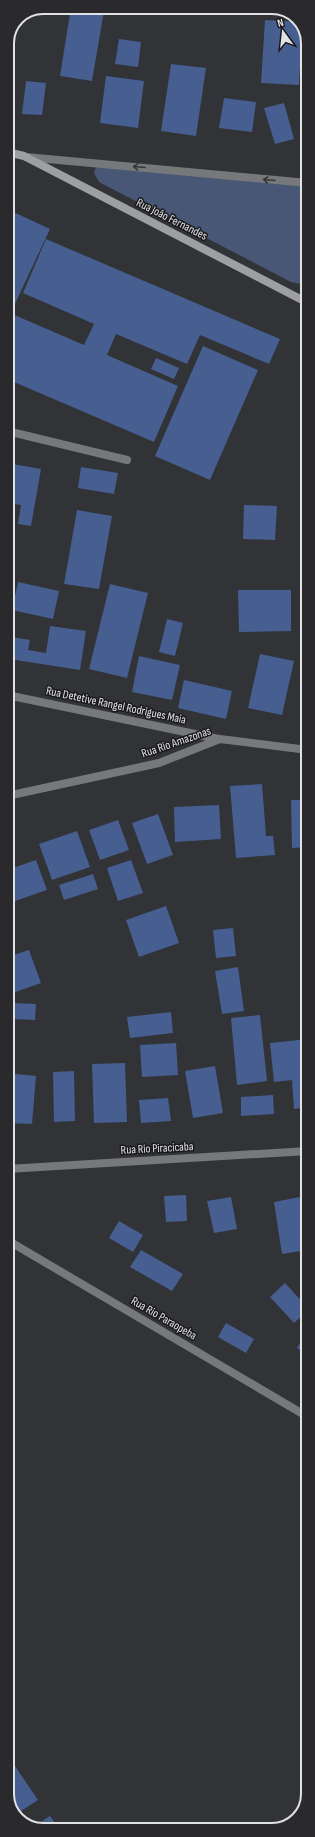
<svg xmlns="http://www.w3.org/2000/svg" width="315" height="1837" viewBox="0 0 315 1837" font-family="'Sofia Sans Condensed',sans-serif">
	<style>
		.green { fill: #485775 }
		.building { fill: #465e90 }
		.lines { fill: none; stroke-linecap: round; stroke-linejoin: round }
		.lane { stroke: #77787a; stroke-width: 8 }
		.street { stroke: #77787a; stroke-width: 8 }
		.secondary { stroke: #9e9fa2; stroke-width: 8 }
		.oneway { stroke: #363638 }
		.labels { text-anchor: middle; stroke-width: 3; stroke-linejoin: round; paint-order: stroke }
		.street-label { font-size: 12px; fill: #e1e2e4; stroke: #1a1a1c }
		.rim { fill: none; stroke: #e1e2e4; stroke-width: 2 }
	</style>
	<rect width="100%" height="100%" fill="#313336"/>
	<!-- green -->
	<path class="green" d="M96 167 302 184 308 193V280L301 284 291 282 99 182 94 173Z"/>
	<!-- building -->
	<path class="building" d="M71 7 104 11 92 81 60 76Z
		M265 20 300 22 302 27 299 85 261 83Z
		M119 39 141 42 138 67 115 64Z
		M171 64 206 68 196 136 161 131Z
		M106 76 144 81 138 128 100 123Z
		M26 81 46 83 42 115 22 114Z
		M224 98 256 102 252 132 219 128Z
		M284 103 294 139 275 144 264 108Z
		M7 209 50 229 7 321Z
		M46 239 280 339 269 364 200 335 187 364 116 334 107 355 178 386 154 442 7 379V325L12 314 84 345 94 324 23 293Z
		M203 346 258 370 210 480 155 456Z
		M156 358 179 368 174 379 151 369Z
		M7 463 41 469 31 526 18 524 21 505 7 503 9 495H7Z
		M81 467 118 473 114 494 78 488Z
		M244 505 277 506 275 540 243 539Z
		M77 510 112 516 99 589 64 584Z
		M18 582 59 591 53 619 12 610Z
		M110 584 148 593 127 678 89 669Z
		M238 590H291V631L239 632Z
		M167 619 183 623 175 656 159 652Z
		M50 626 86 631 80 670 9 659 12 637 30 640 28 650 46 653Z
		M260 654 294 661 282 715 248 708Z
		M139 656 180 665 172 700 132 692Z
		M184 680 232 691 226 719 178 708Z
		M262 784 266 836H273L275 855 236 858 230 786Z
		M291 800H308V847L292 848Z
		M219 805 221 839 175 842 174 807Z
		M158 814 173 855 147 864 132 823Z
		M118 820 129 850 100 860 89 830Z
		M77 831 90 867 52 880 39 844Z
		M36 860 47 890 15 901 7 879V870Z
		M131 860 143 893 118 901 107 868Z
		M93 874 98 889 64 900 59 885Z
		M166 906 179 943 139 957 126 920Z
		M233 928 236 956 216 958 213 930Z
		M29 950 41 983 7 995V957Z
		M238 967 244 1011 222 1014 215 971Z
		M13 1003 36 1004 35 1020 12 1019Z
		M171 1012 173 1033 130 1038 127 1017Z
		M260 1015 267 1081 237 1085 231 1018Z
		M308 1039V1107L294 1109 292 1080 274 1082 270 1043Z
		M176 1043 178 1075 142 1077 140 1045Z
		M125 1063 127 1122 94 1123 92 1064Z
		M215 1066 223 1113 193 1118 185 1071Z
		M74 1071 75 1121 54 1122 53 1072Z
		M7 1073 36 1076 32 1124 7 1123Z
		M273 1095 274 1114 241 1116V1097Z
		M168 1098 171 1121 141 1123 139 1100Z
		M186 1195 187 1221 166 1222 164 1196Z
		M231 1197 237 1229 214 1233 207 1201Z
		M300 1197 307 1250 282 1254 274 1202Z
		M119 1221 143 1235 133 1252 109 1238Z
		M141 1250 183 1274 172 1291 130 1267Z
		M285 1283 308 1308V1310L294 1323 270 1297Z
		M226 1323 254 1339 246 1353 218 1337Z
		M308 1330V1355L297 1348Z
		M15 1766 38 1800 15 1815 7 1799V1771Z
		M50 1816 60 1830H38L33 1827Z"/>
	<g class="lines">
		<!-- lane -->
		<path class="lane" d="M7 431 127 460"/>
		<!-- street -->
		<path class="street" d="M26 157 308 183
			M7 695 219 739
			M7 796 159 763 220 739 308 750
			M7 1169 308 1151
			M7 1240 308 1417"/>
		<!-- secondary -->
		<path class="secondary" d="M7 152 24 156 308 303"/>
	</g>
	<!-- one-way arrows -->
	<defs><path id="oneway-shaft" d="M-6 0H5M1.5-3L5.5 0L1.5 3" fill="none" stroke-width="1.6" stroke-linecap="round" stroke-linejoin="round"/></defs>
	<g class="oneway">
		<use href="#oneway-shaft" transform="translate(139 167) rotate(-175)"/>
		<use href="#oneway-shaft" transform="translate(269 180) rotate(-175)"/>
	</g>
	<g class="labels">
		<!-- street labels -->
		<g class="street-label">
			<text transform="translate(172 219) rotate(27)" y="4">Rua João Fernandes</text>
			<text transform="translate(116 705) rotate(12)" y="4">Rua Detetive Rangel Rodrigues Maia</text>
			<text transform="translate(176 742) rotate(-19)" y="4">Rua Rio Amazonas</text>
			<text transform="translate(157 1148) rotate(-3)" y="4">Rua Rio Piracicaba</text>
			<text transform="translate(164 1318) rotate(30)" y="4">Rua Rio Paraopeba</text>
		</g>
	</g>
	<!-- crop -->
	<path d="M0 0H315V1837H0ZM43 14H272A29 29 0 0 1 301 43V1794A29 29 0 0 1 272 1823H43A29 29 0 0 1 14 1794V43A29 29 0 0 1 43 14Z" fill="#2a2a2c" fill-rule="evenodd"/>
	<path class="rim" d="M43 14H272A29 29 0 0 1 301 43V1794A29 29 0 0 1 272 1823H43A29 29 0 0 1 14 1794V43A29 29 0 0 1 43 14Z"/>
	<!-- north arrow -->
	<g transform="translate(283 32) rotate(345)" stroke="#1a1a1c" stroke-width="3" paint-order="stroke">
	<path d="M0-3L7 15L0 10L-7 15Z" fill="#e1e2e4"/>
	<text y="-6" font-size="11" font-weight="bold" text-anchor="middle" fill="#e1e2e4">N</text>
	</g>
</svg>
